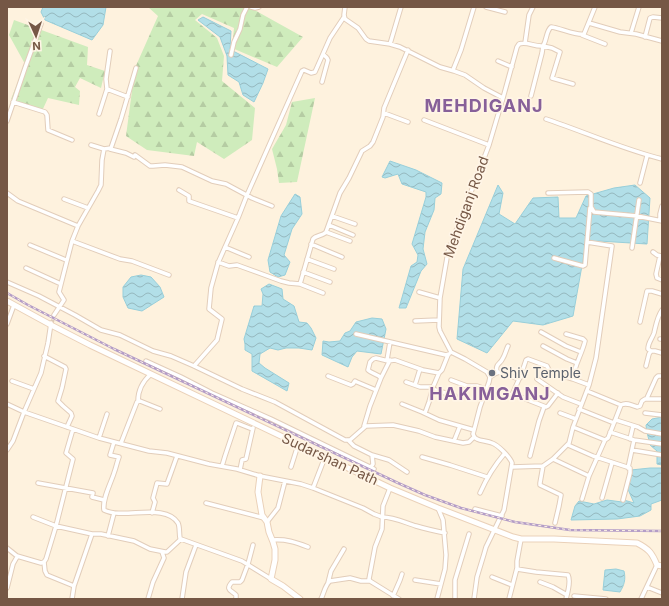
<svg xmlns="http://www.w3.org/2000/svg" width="669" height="606" viewBox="0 0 669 606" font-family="Inter,sans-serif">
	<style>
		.forest { fill: url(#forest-firs) }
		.water { fill: url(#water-waves); stroke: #98cfda }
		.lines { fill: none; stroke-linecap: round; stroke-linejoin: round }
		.street-tunnel { stroke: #dccbb8; stroke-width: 3.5; stroke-dasharray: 3.5 2; stroke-linecap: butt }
		.street-casing { stroke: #e2cdba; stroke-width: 5.5 }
		.secondary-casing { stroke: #ead1b9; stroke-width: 7 }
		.street { stroke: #fff; stroke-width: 3.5 }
		.secondary { stroke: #fff; stroke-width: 5 }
		.rail-casing { stroke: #b49dc7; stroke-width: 2.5 }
		.rail { stroke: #fff5e6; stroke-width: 1; stroke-dasharray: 3; stroke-linecap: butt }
		.worship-dot { fill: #6b7280; stroke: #fff5e6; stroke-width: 1.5 }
		.labels { text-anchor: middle; stroke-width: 3.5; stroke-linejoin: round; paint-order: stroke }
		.street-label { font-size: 14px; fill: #755745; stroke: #fff5e6 }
		.worship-label { font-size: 14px; fill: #5b616d; stroke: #fff5e6; text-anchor: start }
		.district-label { font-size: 18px; font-weight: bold; letter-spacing: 1px; fill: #876099; stroke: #fff5e6 }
	</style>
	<defs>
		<pattern id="forest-firs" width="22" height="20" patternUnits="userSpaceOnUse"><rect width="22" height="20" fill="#cfecbc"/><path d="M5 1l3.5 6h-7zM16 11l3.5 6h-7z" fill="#b5cca3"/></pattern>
		<pattern id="water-waves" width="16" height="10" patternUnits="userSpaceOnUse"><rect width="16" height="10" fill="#b2dfe8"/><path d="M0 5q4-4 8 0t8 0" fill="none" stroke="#95b8be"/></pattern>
	</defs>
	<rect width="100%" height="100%" fill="#fef2de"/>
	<!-- forest -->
	<path class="forest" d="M148 7H249L303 37 277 67 232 48 234 28 202 14 195 20 217 38 224 56 222 81 255 108 252 140 224 159 197 142 194 156 147 150 126 136 135 68 158 16Z
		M14 20 88 47 87 65 105 71 101 88 80 78 75 87 80 91 79 105 48 98 42 111 11 99 25 64 9 35Z
		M315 98 297 182 279 183 277 169 272 149 286 125 292 102Z"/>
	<!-- water -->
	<path class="water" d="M43 7H106L103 25 92 40 45 20 41 12Z
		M203 17 231 31 230 49 235 52 268 69 263 83 254 102 243 95 239 82 228 75 227 56 220 37 198 20Z
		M390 161 416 170 442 183 441 194 435 198 434 210 425 232 423 249 427 264 421 271 406 308H399L411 266 417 262 418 255 412 244 426 197V192L402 184 398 174 385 178 382 177Z
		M498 185 503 193 499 214 515 224 533 198 558 197 559 218H576L586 196 614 188 635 185 650 198 647 244 599 241 586 243 573 316 543 325 513 321 487 353 457 339 463 269Z
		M295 194 300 197 302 214 292 229 284 255 290 262 285 275 278 277 270 272 268 260 281 216Z
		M141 275 151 277 160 287 164 297 142 311 128 308 123 297V287L131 277Z
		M269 284 282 289 283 299 294 306 299 322 307 323 311 328 316 338 312 350 299 348H286L278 350 270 348 260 354 259 363 265 368 289 383 287 391 252 371V354L245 350V344L244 339 254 306H262L263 294 261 289Z
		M372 318 382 319 386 329 381 354 357 351 352 357 348 367 322 355 323 341 329 342 340 341 345 333 350 331 356 322Z
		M662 417V465L657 464V451L650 445C649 438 646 432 646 425L652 419Z
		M650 468H662V500L651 504V510L640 516 617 519 571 520 575 506 579 501 594 504 607 500 622 502 624 500 634 503 627 487 631 470Z
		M616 569 624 571C626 580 624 585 620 592L603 590 605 570Z"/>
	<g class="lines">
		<!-- street-tunnel -->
		<path class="street-tunnel" d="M52 323 54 315"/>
		<!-- street casing -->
		<g class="street-casing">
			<path id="street" d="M251 7 255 8 259 7
				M345 7 344 15 345 19 358 28 366 39 369 41 390 44 400 47 440 67 454 71 465 75 484 88 503 98
				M486 7 505 12
				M589 23 620 32 636 34 662 41
				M631 33 639 7
				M582 35 605 44
				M645 37 650 18 653 17 662 18
				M525 43 529 15 533 7
				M390 44 401 7
				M543 46 552 48 560 52 552 78 573 84
				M110 51 106 79 107 89 128 97
				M231 55 234 42 240 29 243 15 247 7
				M498 61 512 67
				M453 70 461 50 474 7
				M322 82 328 60 327 58 323 54
				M531 96 542 53 543 46
				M13 102 45 112 47 115 48 130 72 140
				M384 113 408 122
				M99 114 107 89
				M546 119C585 132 622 149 662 159
				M424 120 489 145
				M7 121 25 68 41 24
				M91 145 104 149
				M110 149 126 153 134 157
				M135 155 150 166H153L165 165 182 167 212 181 226 184 252 198 272 206
				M640 183 647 156
				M179 190 189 196V201L238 218
				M7 193 18 201 78 226 72 241 61 284 59 292 64 300 54 315
				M548 193 588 192 591 194V207L594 212 637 216 662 221
				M64 199 88 208
				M332 216 355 224
				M660 220V214L662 206
				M329 225 353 235
				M78 226 98 191 101 185 102 160 104 149 111 148 121 119 136 68
				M326 232 350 241
				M72 241 120 259 132 261 169 275
				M311 244 342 257
				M30 245 66 260
				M225 247 249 257
				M632 248 639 200
				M653 252 657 255 661 256
				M660 256 656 274 657 278 662 280
				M554 258 583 266 585 265 590 208
				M307 259 334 269
				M218 262 229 266 237 265 281 281 289 283 300 284 323 293
				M26 268 61 284
				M303 272 330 282
				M7 282 39 296 75 315 101 330 120 335 153 351 171 356 194 366 242 389 275 402 345 440H350L366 426 393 425 419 431 435 437 463 443 469 442 474 437
				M300 284 313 239C316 235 323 236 326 232L340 193 349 178 362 151 370 146 373 142 383 117 384 108 408 50
				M419 292 440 298
				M415 321 439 320
				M640 322 647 291H652L662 294
				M7 324 14 305
				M541 332 566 346 581 352
				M356 334 446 355 449 354
				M566 334 583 339 585 341C582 354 574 366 573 379L589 385
				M660 339H662
				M543 346 567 359 577 363
				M651 351 648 349C648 342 652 339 654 333 656 325 657 317 662 310
				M44 356 65 367 66 369 62 388 58 401 63 406 71 413 72 416 67 427
				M387 360 390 342
				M146 361 181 377 212 393 271 419 374 469
				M194 366 217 340 222 319 209 309 211 288 218 263 238 218 247 195 302 71 304 70 311 73 315 72 330 38 344 17
				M646 366 649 354 651 351H655L662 353
				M497 373C495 363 500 365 503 358 505 355 506 350 508 346
				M328 376 351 385 353 384 355 381 357 382 376 390
				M490 377 498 372 519 379 520 378 526 360 528 359 547 366 550 372 573 379
				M381 378 390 360
				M537 379 563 397 581 404
				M451 380 467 386H477L486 389
				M12 381 34 389
				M406 382 420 387H433
				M415 385 420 369
				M432 389 455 396
				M587 391 621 405
				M504 393 512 395 519 379
				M518 396 546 407 548 406 558 393
				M647 398 656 378 658 376H662
				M138 401C138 391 143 381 151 374
				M7 404 24 412 99 438 149 451 167 453 209 464 237 469 260 476 301 484 313 488 363 508 374 514 382 517C394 517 406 523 416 526 426 529 435 531 445 533
				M402 404 422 412 439 420 474 430
				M579 409 614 423 621 405C626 402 632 405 637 407L640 406 642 401 645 399H662
				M425 413 429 402 433 387 439 373
				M560 413 576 419
				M645 413 662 415
				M616 420 638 427 645 431 662 434
				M364 426 370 406 381 378C378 374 372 374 368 370L370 362 373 359 376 358 388 361 395 360 423 370 439 373 442 370 448 355
				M573 427 605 440 589 476 582 499
				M610 432 634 440 662 444
				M99 438 107 414
				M630 439 633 426
				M348 440 354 446 372 455 373 464 371 467
				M605 440 608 438 614 423
				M454 441 460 426
				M114 442 110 455 119 457C117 462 116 468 114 473 111 483 102 499 104 510 123 520 165 502 178 523 180 527 179 534 180 538L181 539 242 561 271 579
				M121 443 137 402 140 401 160 409
				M568 445 593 456 630 468V473L623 500
				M7 450 13 441 24 412 34 389 41 373 48 343 51 323
				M632 450 662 455
				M372 455 389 460 407 472
				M530 456 539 421 544 407
				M422 457 450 465 487 477
				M553 459 589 476
				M222 466 225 456 236 423H237L252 429
				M543 466 540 483V485L561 495 559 506 555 523
				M291 467 298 445
				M512 467 543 466 553 459 569 443 573 427 589 385 596 358 612 246 587 242
				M628 468 634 440
				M240 470 242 460 246 459 253 428
				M38 483 93 493 92 497 104 500
				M313 488 325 457
				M390 488 383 506 382 529 375 547 369 579 370 581 399 599
				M480 493C487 477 493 467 505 453
				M602 498 612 463
				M206 503 264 518
				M475 509 502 516
				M152 513 155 502 153 498 157 483 167 484 177 456
				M33 517 56 526 73 459 66 453 73 429
				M267 522 278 508 285 481
				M92 534H101L134 541 150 549 165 552H167L181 539
				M108 536 114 513
				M521 539 517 561V569L536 572 568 575C571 581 568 592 566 599
				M272 540C286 539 295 542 308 547
				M7 548 17 556V557L13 564 7 588
				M17 556 41 563 44 562 46 559 56 526 92 534 74 586 72 599
				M44 562 45 571 47 575 74 586
				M492 577 512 585
				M415 580 441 584
				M540 582 553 587 567 595
				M328 583 331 571 344 549
				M647 587 662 593
				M393 596 400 580 402 574
				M574 596 606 599
				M148 599 153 582 164 558 162 552
				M182 599 186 572 196 545
				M236 599V595C231 590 225 590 232 582H240L242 580 248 564 253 545
				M321 599C324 593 325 585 330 581L350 578 361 581H370
				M437 599 445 569 446 555 443 520 438 508
				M455 599V580L469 534
				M474 599 477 577 484 554 486 547 504 510 512 463C510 457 498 445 492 443 487 441 481 441 477 439 474 438 474 436 473 434L480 407 489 382 490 377 487 372 465 359 451 352 440 331 439 327 440 298 448 252 489 145 503 98 517 47 519 44C527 41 534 47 543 46 547 40 546 31 551 27 560 28 577 36 584 34L595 7
				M509 599 517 568
				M641 599 657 565"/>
		</g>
		<!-- secondary casing -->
		<g class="secondary-casing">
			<path id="secondary" d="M7 301 51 325 90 345 325 457 390 488 438 508 513 537 521 539H554L637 543C649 549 652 553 657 565L662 566
				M260 476 258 492 262 515 267 522 269 532 273 542 275 549V560L271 579 283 586 300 599"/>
		</g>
		<!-- street -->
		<use href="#street" class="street"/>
		<!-- secondary -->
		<use href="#secondary" class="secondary"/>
		<!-- rail casing -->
		<g class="rail-casing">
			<path id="rail" d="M7 293 28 305 114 349 398 483 425 495 461 508 515 522 570 530 662 531"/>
		</g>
		<!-- rail -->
		<use href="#rail" class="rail"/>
	</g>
	<!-- markers -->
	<circle class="worship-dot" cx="492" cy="373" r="4"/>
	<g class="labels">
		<!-- street labels -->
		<g class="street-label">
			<text transform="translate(466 207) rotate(-70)" y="5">Mehdiganj Road</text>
			<text transform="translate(330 459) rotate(25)" y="5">Sudarshan Path</text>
		</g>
		<!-- worship labels -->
		<g class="worship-label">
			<text x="500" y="378">Shiv Temple</text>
		</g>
		<!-- district labels -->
		<g class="district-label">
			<text x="484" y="112">MEHDIGANJ</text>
			<text x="490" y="400">HAKIMGANJ</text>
		</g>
	</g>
	<!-- border -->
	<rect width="669" height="606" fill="none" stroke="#755745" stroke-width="16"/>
	<!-- north arrow -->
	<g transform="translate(36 36) rotate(177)" stroke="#fff5e6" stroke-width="3" paint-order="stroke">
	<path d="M0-3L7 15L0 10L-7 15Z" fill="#755745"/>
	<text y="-6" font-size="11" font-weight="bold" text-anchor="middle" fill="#755745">N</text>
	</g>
</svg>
